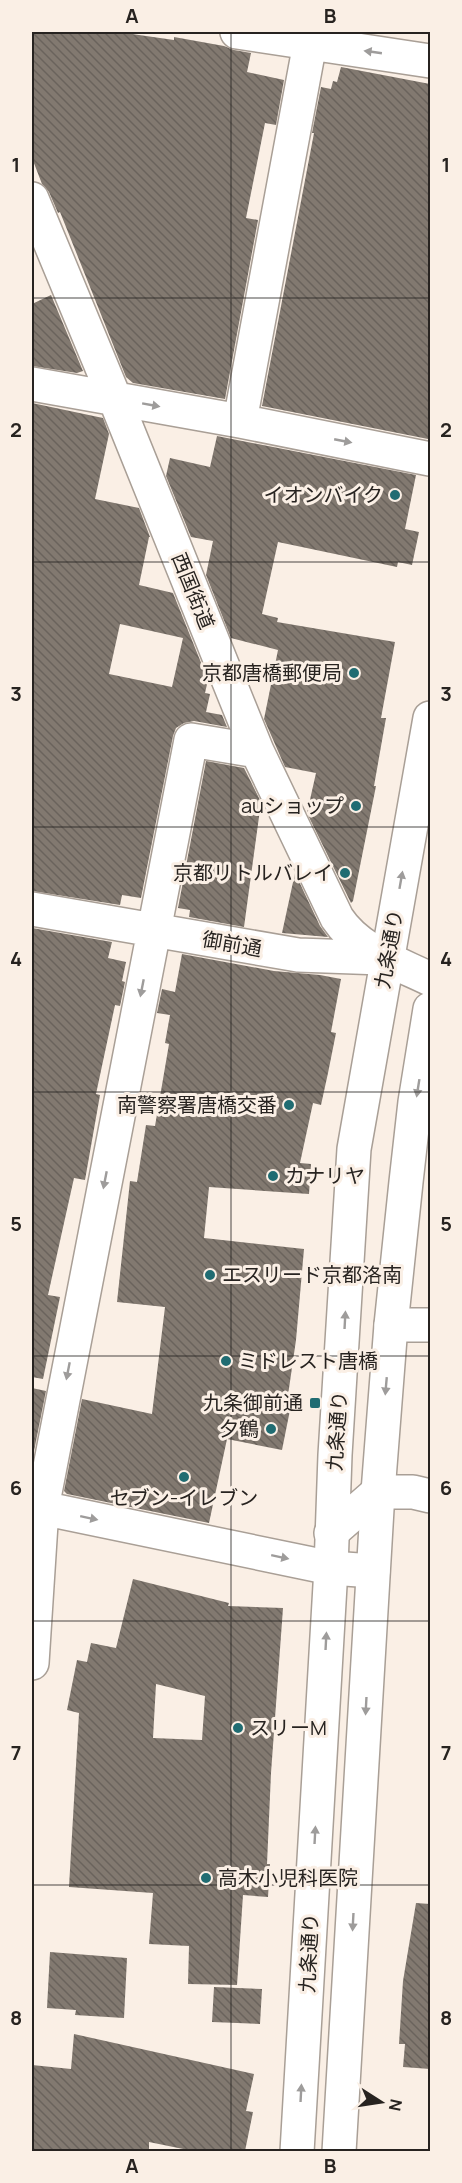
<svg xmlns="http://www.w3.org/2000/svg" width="462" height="2183" viewBox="0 0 462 2183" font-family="Manrope,'Noto Sans JP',sans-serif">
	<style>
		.building { fill: url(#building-back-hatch); fill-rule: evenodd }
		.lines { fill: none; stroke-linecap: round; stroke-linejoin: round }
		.minor-casing { stroke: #a99f96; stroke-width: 36 }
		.highway-casing { stroke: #a99f96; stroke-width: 36 }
		.minor { stroke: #fff; stroke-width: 33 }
		.highway { stroke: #fff; stroke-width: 33 }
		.oneway { fill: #9e9c9b }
		.grid { fill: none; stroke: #272320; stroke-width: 1.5; stroke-opacity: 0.55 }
		.poi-dot { fill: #206c72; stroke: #faefe5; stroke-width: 2 }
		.labels { text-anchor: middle; stroke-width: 6; stroke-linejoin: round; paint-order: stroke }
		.poi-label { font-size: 20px; fill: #272320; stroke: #faefe5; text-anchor: end }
		.street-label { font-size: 20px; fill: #272320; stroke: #faefe5 }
		.neatline { fill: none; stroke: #272320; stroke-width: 2 }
		.grid-label { font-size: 20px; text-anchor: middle; font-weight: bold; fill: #272320 }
	</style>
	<defs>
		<pattern id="building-back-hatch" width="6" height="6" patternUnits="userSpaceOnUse" patternTransform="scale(1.5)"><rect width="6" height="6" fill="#827970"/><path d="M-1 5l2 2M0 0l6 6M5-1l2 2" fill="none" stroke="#6a635c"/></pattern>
	</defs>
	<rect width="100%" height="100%" fill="#faefe5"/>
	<!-- building -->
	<path class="building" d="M32 32H118L174 40V37L224 46 234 50 251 53 247 72 284 80 276 125 265 123 246 218 258 220 225 399 133 383 126 377 60 212 58 213 49 192 42 184 32 158Z
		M341 67 430 84V425L428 439 262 406 314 133H312L321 87 331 89 333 81 337 82Z
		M51 295 83 371 77 373 32 366V304Z
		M32 403 103 418 109 434 95 499 139 508 150 537H149L139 585 173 593 208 680 205 693 210 694 206 712 222 715 227 727 194 721 184 723 176 728 173 736 141 898 122 895 120 905 32 891ZM120 624 183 638 172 687 109 674Z
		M217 436 416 475 405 529 419 532 412 565 398 562 397 567 278 542 262 614 278 618 277 622 395 642 381 718H386L374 786H376L353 901 351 903 307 813 316 773 285 767 264 719 278 650 231 638 206 575 213 541 191 537 166 476 170 458 210 467Z
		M206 761 244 768 261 802 244 927 189 917 190 910 178 908Z
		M295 873 320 926 328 937 282 933Z
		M32 928 112 942 108 958 126 962 122 981 125 982 120 1006 115 1005 96 1094 100 1095 85 1180 74 1178 48 1295 60 1297 43 1379 32 1377Z
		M182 954 274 971 320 975 341 979 331 1032 336 1033 328 1073 321 1105 313 1103 300 1163 311 1164 309 1194 209 1187 204 1238 304 1249 296 1340 286 1409 290 1410 282 1450 227 1439 209 1523 67 1494 64 1491 82 1399 152 1414 165 1307 117 1302 130 1181 137 1182 146 1125 155 1126 169 1044 165 1043 170 1015 157 1013 162 989 175 992Z
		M32 1388 46 1391 34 1451 32 1448Z
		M133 1579 229 1603 228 1606 283 1608 271 1773 267 1864H270L268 1897 243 1895 237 1985 188 1984 189 1946 149 1944 153 1893 69 1887 79 1713 67 1710 77 1660 87 1662 91 1643 116 1648ZM156 1684 205 1696 202 1740 153 1738Z
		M416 1903 430 1904V2069L403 2067 405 2044H399L403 1981Z
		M50 1952 127 1958 124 2018 75 2015 76 2010 47 2008Z
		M214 1987 262 1989 260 2024 212 2022Z
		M74 2034 254 2074 246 2111 253 2112 245 2151H193L149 2142V2151H65L32 2149V2065L71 2069Z"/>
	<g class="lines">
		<!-- minor casing -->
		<g class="minor-casing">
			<path id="minor" d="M237 32 430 61
				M32 199 115 399 257 751 337 918C358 950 397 963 430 979
				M32 384 240 421 430 459
				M240 421 310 43 309 32
				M32 909 298 955 382 958
				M391 1325H430
				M32 1506 331 1568 373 1571
				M331 1533 378 1492H413L430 1496
				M32 1663 42 1508 191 740 257 751"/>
		</g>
		<!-- highway casing -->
		<g class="highway-casing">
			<path id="highway" d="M297 2152 331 1568 335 1455 354 1149 430 718
				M339 2152 378 1492 391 1325 406 1182 415 1102 430 1009"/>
		</g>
		<!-- minor -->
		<use href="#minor" class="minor"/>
		<!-- highway -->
		<use href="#highway" class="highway"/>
	</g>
	<!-- one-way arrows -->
	<defs><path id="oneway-solid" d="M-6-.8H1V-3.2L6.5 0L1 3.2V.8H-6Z" transform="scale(1.5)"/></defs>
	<g class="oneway">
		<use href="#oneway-solid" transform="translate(373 52) rotate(-172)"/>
		<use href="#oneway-solid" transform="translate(151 405) rotate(10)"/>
		<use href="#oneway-solid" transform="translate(343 441) rotate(11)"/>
		<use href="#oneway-solid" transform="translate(401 880) rotate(-80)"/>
		<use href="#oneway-solid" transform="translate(142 988) rotate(101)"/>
		<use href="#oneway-solid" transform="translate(418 1088) rotate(99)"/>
		<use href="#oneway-solid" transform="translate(105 1180) rotate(101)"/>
		<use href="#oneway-solid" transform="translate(345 1320) rotate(-87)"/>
		<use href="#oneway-solid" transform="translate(68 1371) rotate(101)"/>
		<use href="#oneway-solid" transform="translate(386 1386) rotate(95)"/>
		<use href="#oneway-solid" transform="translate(89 1518) rotate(12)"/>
		<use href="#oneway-solid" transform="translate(280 1557) rotate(12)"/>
		<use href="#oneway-solid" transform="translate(326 1641) rotate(-87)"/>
		<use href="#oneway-solid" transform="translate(366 1706) rotate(93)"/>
		<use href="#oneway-solid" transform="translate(315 1835) rotate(-87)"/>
		<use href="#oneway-solid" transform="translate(353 1922) rotate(93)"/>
		<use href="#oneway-solid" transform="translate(301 2093) rotate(-87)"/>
	</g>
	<!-- grid -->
	<path class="grid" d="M231 32V2152M32 298H430M32 562H430M32 827H430M32 1092H430M32 1356H430M32 1621H430M32 1885H430"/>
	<!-- markers -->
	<g class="poi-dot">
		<circle cx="395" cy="495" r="6"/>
		<circle cx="354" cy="673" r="6"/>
		<circle cx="356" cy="806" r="6"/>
		<circle cx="345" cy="873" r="6"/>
		<circle cx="289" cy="1105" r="6"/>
		<circle cx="273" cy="1176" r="6"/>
		<circle cx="210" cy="1275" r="6"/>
		<circle cx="226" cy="1361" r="6"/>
		<rect x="309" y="1397" width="12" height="12" rx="3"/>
		<circle cx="271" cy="1429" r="6"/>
		<circle cx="184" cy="1477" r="6"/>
		<circle cx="238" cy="1728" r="6"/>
		<circle cx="206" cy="1878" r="6"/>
	</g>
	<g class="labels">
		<!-- poi labels -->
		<g class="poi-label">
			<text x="383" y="502">イオンバイク</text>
			<text x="342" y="680">京都唐橋郵便局</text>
			<text x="344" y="813">auショップ</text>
			<text x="333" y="880">京都リトルバレイ</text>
			<text x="277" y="1112">南警察署唐橋交番</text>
			<text x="285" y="1183" text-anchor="start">カナリヤ</text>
			<text x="222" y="1282" text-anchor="start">エスリード京都洛南</text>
			<text x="238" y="1368" text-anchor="start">ミドレスト唐橋</text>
			<text x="303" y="1410">九条御前通</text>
			<text x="259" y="1436">夕鶴</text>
			<text x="184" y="1505" text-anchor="middle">セブン-イレブン</text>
			<text x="250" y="1735" text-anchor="start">スリーM</text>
			<text x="218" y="1885" text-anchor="start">高木小児科医院</text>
		</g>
		<!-- street labels -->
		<g class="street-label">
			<text transform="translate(193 591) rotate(68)" y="7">西国街道</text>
			<text transform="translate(232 944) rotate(10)" y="7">御前通</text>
			<text transform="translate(389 949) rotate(-80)" y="7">九条通り</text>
			<text transform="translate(337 1431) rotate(-86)" y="7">九条通り</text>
			<text transform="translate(309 1953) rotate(-87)" y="7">九条通り</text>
		</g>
	</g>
	<!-- border -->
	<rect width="462" height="2183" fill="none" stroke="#faefe5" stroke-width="66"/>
	<!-- north arrow -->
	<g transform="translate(381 2102) rotate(102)" stroke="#faefe5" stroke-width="4.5" paint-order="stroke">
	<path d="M0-4.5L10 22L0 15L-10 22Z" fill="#272320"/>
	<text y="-9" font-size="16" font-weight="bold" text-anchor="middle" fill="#272320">N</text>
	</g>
	<rect x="33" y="33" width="396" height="2117" class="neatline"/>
	<g class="grid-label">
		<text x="132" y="23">A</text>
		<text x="330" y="23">B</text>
		<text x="16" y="172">1</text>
		<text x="446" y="172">1</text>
		<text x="16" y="437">2</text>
		<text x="446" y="437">2</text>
		<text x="16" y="701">3</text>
		<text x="446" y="701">3</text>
		<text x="16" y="966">4</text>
		<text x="446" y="966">4</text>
		<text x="16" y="1231">5</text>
		<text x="446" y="1231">5</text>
		<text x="16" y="1495">6</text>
		<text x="446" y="1495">6</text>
		<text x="16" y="1760">7</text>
		<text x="446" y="1760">7</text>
		<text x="16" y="2025">8</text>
		<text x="446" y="2025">8</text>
		<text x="132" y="2173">A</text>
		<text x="330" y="2173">B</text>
	</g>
</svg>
